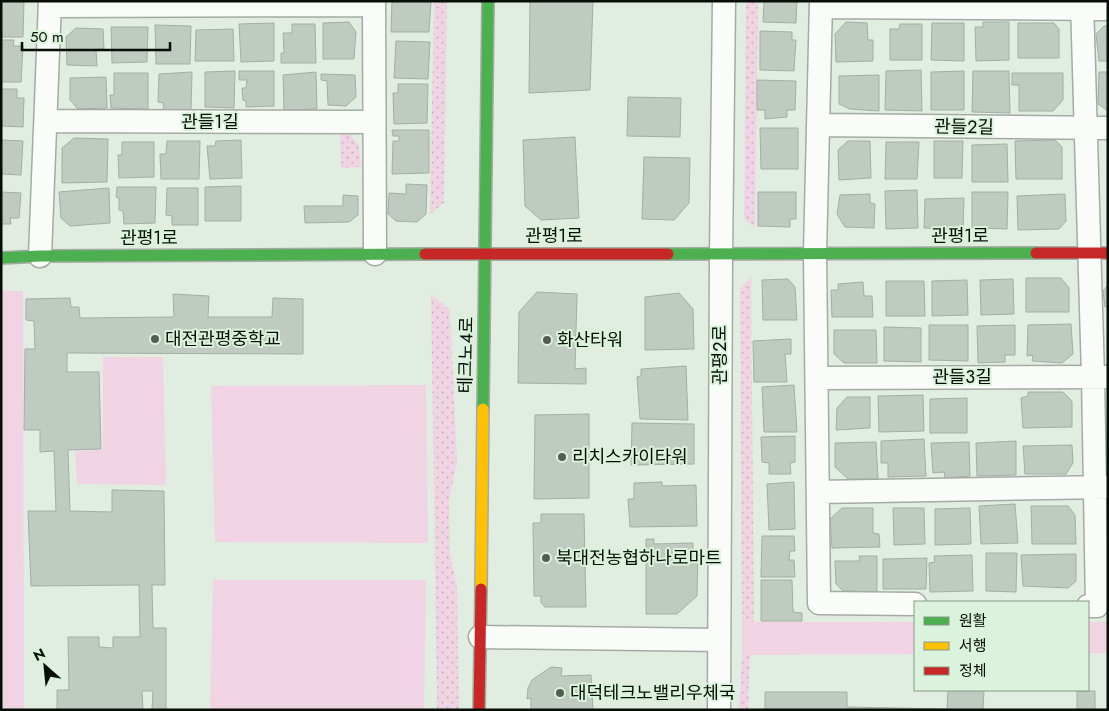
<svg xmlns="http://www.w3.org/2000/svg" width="1109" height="711" viewBox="0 0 1109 711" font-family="Jost,'Noto Sans KR',sans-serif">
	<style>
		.grass { fill: url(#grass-dots) }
		.green { fill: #f0d4e3 }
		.building { fill: #bfcac0; stroke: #a4aea4 }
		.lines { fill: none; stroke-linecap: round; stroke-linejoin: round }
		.street-casing { stroke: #a3aca3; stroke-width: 25 }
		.fast-casing { stroke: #a3aca3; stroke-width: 14 }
		.slow-casing { stroke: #a3aca3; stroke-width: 14 }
		.jam-casing { stroke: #a3aca3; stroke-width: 14 }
		.street { stroke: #fafcfa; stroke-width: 22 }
		.fast { stroke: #4caf50; stroke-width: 11 }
		.slow { stroke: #ffc107; stroke-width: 11 }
		.jam { stroke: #c62828; stroke-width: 11 }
		.poi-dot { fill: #535c53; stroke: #dbf3dc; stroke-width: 2 }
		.labels { text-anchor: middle; stroke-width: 4; stroke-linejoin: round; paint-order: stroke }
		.street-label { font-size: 18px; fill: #060e07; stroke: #dbf3dc }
		.poi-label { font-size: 18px; fill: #060e07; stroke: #dbf3dc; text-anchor: start }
	</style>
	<defs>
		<pattern id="grass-dots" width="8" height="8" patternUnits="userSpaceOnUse" patternTransform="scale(1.25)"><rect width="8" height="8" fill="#f0d4e3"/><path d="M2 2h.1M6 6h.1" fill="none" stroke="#ccb5c1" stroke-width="1.8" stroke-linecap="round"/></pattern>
	</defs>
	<rect width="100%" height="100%" fill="#e1ede1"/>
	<!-- grass -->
	<path class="grass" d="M434 1H447L444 203 430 214Z
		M746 1H758L755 228 744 218Z
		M340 132H348L359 145 361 167 341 168Z
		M751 277 754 622H742L740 288Z
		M431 294 450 310 457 461 449 501 450 554 457 587 459 710H437Z
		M742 655H750L748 710H739Z"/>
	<!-- green -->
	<path class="green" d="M1 291H23L24 710H1Z
		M103 357H163L166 485 77 484 75 451 103 450Z
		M426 385 428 543 215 542 211 386Z
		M213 580H426L424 710H210Z
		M742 622H915V654L742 655Z
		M1088 622H1108V653H1088Z"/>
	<!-- building -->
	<path class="building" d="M1 1H24L23 37H1Z
		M392 1H431L429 32H391Z
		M530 1H593L590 90 529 93Z
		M764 1H797L796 23 763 22Z
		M349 22 356 32 354 59H323V23Z
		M846 22 867 23 868 40H873V61L836 62 835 34Z
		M983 22H1009V60L976 61 975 27H983Z
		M274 23V61L241 62 239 24Z
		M932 23H964V61L931 60Z
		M1018 23H1054L1059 29V58H1018Z
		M292 24H315L316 63H281V53H284L283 33H292Z
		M900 24H922V60H890V29H899Z
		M155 25 191 26 190 64H156Z
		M1104 26H1108V61H1099L1096 34Z
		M111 27H148L147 62 112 63Z
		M76 28 103 29 104 49H96L97 66 67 65 66 37Z
		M233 29 234 61H195L196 30Z
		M760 31 792 32V40H796L794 71 760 70Z
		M1 40H14L13 46H23L21 82H1Z
		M396 41 430 42 428 79 394 78Z
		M921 70 922 111 885 110 886 71Z
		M235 71 234 108 205 107V72Z
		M239 71H274V106L246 107V101L243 100 242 88H246L247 80H239Z
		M964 71V110H931V72Z
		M973 71H1009L1010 113 972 112Z
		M192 72 191 110 164 111 163 103 158 102 159 74Z
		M316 72 317 109 284 110 283 75Z
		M1099 72H1108V111L1098 104Z
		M114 73H148V109L111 108 110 95H114Z
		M1012 73H1063V100L1053 111H1019V85H1012Z
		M321 74 355 75 356 97 346 106 328 105 327 81 321 80Z
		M879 75V111L850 109 839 104V76Z
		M106 77 107 108 78 109 70 100V78Z
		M757 80 796 81 795 110H787V117L765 119V110H757Z
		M398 84H428L427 123 394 124 393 93H398Z
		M1 89H17V98H24L23 127 1 126Z
		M628 97 681 98 680 137 627 136Z
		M760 128H798V169H761Z
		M392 130H429V173L392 174 393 141H399V136H393Z
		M575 137 579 218 541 220 525 206 523 140Z
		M74 138 108 139 107 182 62 183V148Z
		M1 140 23 141 21 175 1 174Z
		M241 140 242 178 210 179 207 146H215L216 141Z
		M1055 140 1062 147V179H1016L1015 141Z
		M167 141H200L199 179H161L160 154H166Z
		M848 141H870L871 178 839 180 838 150Z
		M934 141H963L962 178H934Z
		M122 142H154V177L119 178 118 155H122Z
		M886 142H919L917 179H885Z
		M1007 144 1008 182H972V145Z
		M644 157 690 158 689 203 674 220 642 219Z
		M406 184 427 185 426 214 417 222 396 221 388 214 389 193 406 194Z
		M241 186V221H205V187Z
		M117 187H156L155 223 124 224 123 211 119 210V198L116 197Z
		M109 188 110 223 70 226 61 218 59 192Z
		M167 188H198V225H172V216L166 215Z
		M917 190 918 228 886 229 885 191Z
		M1 192 21 193 19 218H10L11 224H1Z
		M758 192H796V219H790V227L758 226Z
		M972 192H1008L1007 229 972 228Z
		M870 194V203L875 204 874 228 845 227 837 214 840 195Z
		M1065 194 1066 221 1059 229 1018 230 1017 196Z
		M343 195 358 196V215L349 222 305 223 304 206H343Z
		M964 198 963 229 924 228 925 199Z
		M1026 278H1061L1069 288V312H1026Z
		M788 279 795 287 797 320H763L762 280Z
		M1013 279 1014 314 981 315 980 280Z
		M967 280 968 315 932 316V281Z
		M886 281H924L925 316H886Z
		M863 282 864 296H872L873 317H832L831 290H838V284Z
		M1108 285V307H1105L1103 291Z
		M537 292 577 294 575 369 586 368V384L518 383 519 312Z
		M679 293 693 309 694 349 645 350V297Z
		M173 294 209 296 208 317H272L273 298 303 299V354L67 353V372H99L101 449 68 450 70 511 112 512V490L164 491 165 585H152L153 628H166V710H152L153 691H142L143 710H57V690H69L68 637H99V647L113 648V637H140L139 585 31 586 28 511H56L54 451 40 452V430H24L25 349H35L34 321 26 320V299L70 298 71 307H79L80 318 174 317Z
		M1071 324 1073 354 1062 363 1032 361 1033 355 1027 356 1028 325Z
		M929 325H968V361L929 360Z
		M1015 325V355H1005V362L978 363 977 326Z
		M884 327 921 328V362L884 361Z
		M834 330H876L877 363H844L834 354Z
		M791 339V354H785L787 382H754L753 341Z
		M686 366 688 420 640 419 637 377 641 376V369Z
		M794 385 797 432H764L762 387Z
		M1028 392H1063L1072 401V427L1023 428 1021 398 1028 396Z
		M923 395 924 431 879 432 878 396Z
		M847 397H870V428L836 430 837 408Z
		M967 398V433H930V399Z
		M589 414V498L534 499 535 415Z
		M632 423 694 424V464L631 465Z
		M795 436V462L790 463 791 474H769V463L762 462 761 437Z
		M924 439 926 476 888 477V463H881V441Z
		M1016 441V475L977 476 976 443Z
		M876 442 878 479H848L835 467V443Z
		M969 442 970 476 945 478 944 472 933 473 931 443Z
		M1072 445 1073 463 1066 474H1025L1023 446Z
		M662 482V486L696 485 697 526 630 527 628 499H634V483Z
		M794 482 795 529 769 530 767 484Z
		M1015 504 1018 543 981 544 979 506Z
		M1031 506H1068L1075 515 1076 544H1032Z
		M842 508H873V533L879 534 880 547 832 548 830 519Z
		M893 508H924L925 544 894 545Z
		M970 508 971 544 935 545V509Z
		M541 514H584L586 607H545L541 603V596H534L533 523H541Z
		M762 536H794L795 551H790L789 560H794L795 577H761Z
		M646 539H654V544L693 543V553H698L697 596 677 614H646Z
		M986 553H1017L1016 592 986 591Z
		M1076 554V581L1068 588 1023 586 1021 555Z
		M972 555 973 591 930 592 929 563 935 562 934 556Z
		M859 556H877V592L843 591 836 584 835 561H860Z
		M927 558 926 589H883V559Z
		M761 580H792L793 612 802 613V621H761Z
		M551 667 562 668 561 676 591 675 593 710H531V698L527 699 528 688 532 680Z
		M948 690H984L983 710H765V692H847V707L947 709Z
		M1077 691H1095V710H1077Z"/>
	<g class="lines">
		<!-- street casing -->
		<g class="street-casing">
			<path id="street" d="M374 1 375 254
				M821 1 815 253 819 603 915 604
				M1082 1 1093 377 1097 606H1088
				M50 6 374 5
				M821 7 1108 9
				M47 121 374 122
				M819 125 1108 128
				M40 256 50 1
				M817 378 1108 377
				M818 492 1108 487
				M480 637 719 640
				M719 710 721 254 724 1"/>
		</g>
		<!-- fast casing -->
		<g class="fast-casing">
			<path id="fast" d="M668 254 1036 253
				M1 258 40 256 425 254
				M483 409 488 1"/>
		</g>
		<!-- slow casing -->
		<g class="slow-casing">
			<path id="slow" d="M481 589 483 409"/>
		</g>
		<!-- jam casing -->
		<g class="jam-casing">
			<path id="jam" d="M1036 253H1108
				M425 254H668
				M479 710 481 589"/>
		</g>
		<!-- street -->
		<use href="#street" class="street"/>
		<!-- fast -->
		<use href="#fast" class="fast"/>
		<!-- slow -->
		<use href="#slow" class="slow"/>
		<!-- jam -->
		<use href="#jam" class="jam"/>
	</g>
	<!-- markers -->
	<g class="poi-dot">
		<circle cx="155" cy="339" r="5"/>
		<circle cx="547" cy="340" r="5"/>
		<circle cx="562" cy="457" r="5"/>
		<circle cx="546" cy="558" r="5"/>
		<circle cx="560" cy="693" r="5"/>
	</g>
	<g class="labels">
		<!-- street labels -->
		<g class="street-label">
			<text x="210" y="128">관들1길</text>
			<text transform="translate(964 127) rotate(1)" y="6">관들2길</text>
			<text x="554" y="242">관평1로</text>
			<text x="960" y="242">관평1로</text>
			<text x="149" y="244">관평1로</text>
			<text transform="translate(466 355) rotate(-89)" y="6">테크노4로</text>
			<text transform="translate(720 355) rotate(-90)" y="6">관평2로</text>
			<text x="962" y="383">관들3길</text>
		</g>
		<!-- poi labels -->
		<g class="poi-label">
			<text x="165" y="345">대전관평중학교</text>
			<text x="557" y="346">화산타워</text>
			<text x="572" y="463">리치스카이타워</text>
			<text x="556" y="564">북대전농협하나로마트</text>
			<text x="570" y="699">대덕테크노밸리우체국</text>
		</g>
	</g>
	<!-- border -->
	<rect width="1109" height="711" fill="none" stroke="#060e07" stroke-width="5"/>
	<!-- legend -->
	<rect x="914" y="601" width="175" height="90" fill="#dbf3dc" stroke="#869787"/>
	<rect x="924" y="617" width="25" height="8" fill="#4caf50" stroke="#869787"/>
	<text x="959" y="626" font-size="15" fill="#060e07">원활</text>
	<rect x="924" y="642" width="25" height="8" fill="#ffc107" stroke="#869787"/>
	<text x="959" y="651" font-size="15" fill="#060e07">서행</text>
	<rect x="924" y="667" width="25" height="8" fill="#c62828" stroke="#869787"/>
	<text x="959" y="676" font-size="15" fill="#060e07">정체</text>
	<!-- north arrow -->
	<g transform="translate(45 666) rotate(333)" stroke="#dbf3dc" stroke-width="4" paint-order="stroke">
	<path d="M0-4L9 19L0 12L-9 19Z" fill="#060e07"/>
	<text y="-8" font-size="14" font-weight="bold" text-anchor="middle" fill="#060e07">N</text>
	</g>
	<!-- scale -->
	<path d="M22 42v8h148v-8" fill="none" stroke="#060e07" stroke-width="2.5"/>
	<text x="30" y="42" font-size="15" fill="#060e07" stroke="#dbf3dc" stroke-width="4" paint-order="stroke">50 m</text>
</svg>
